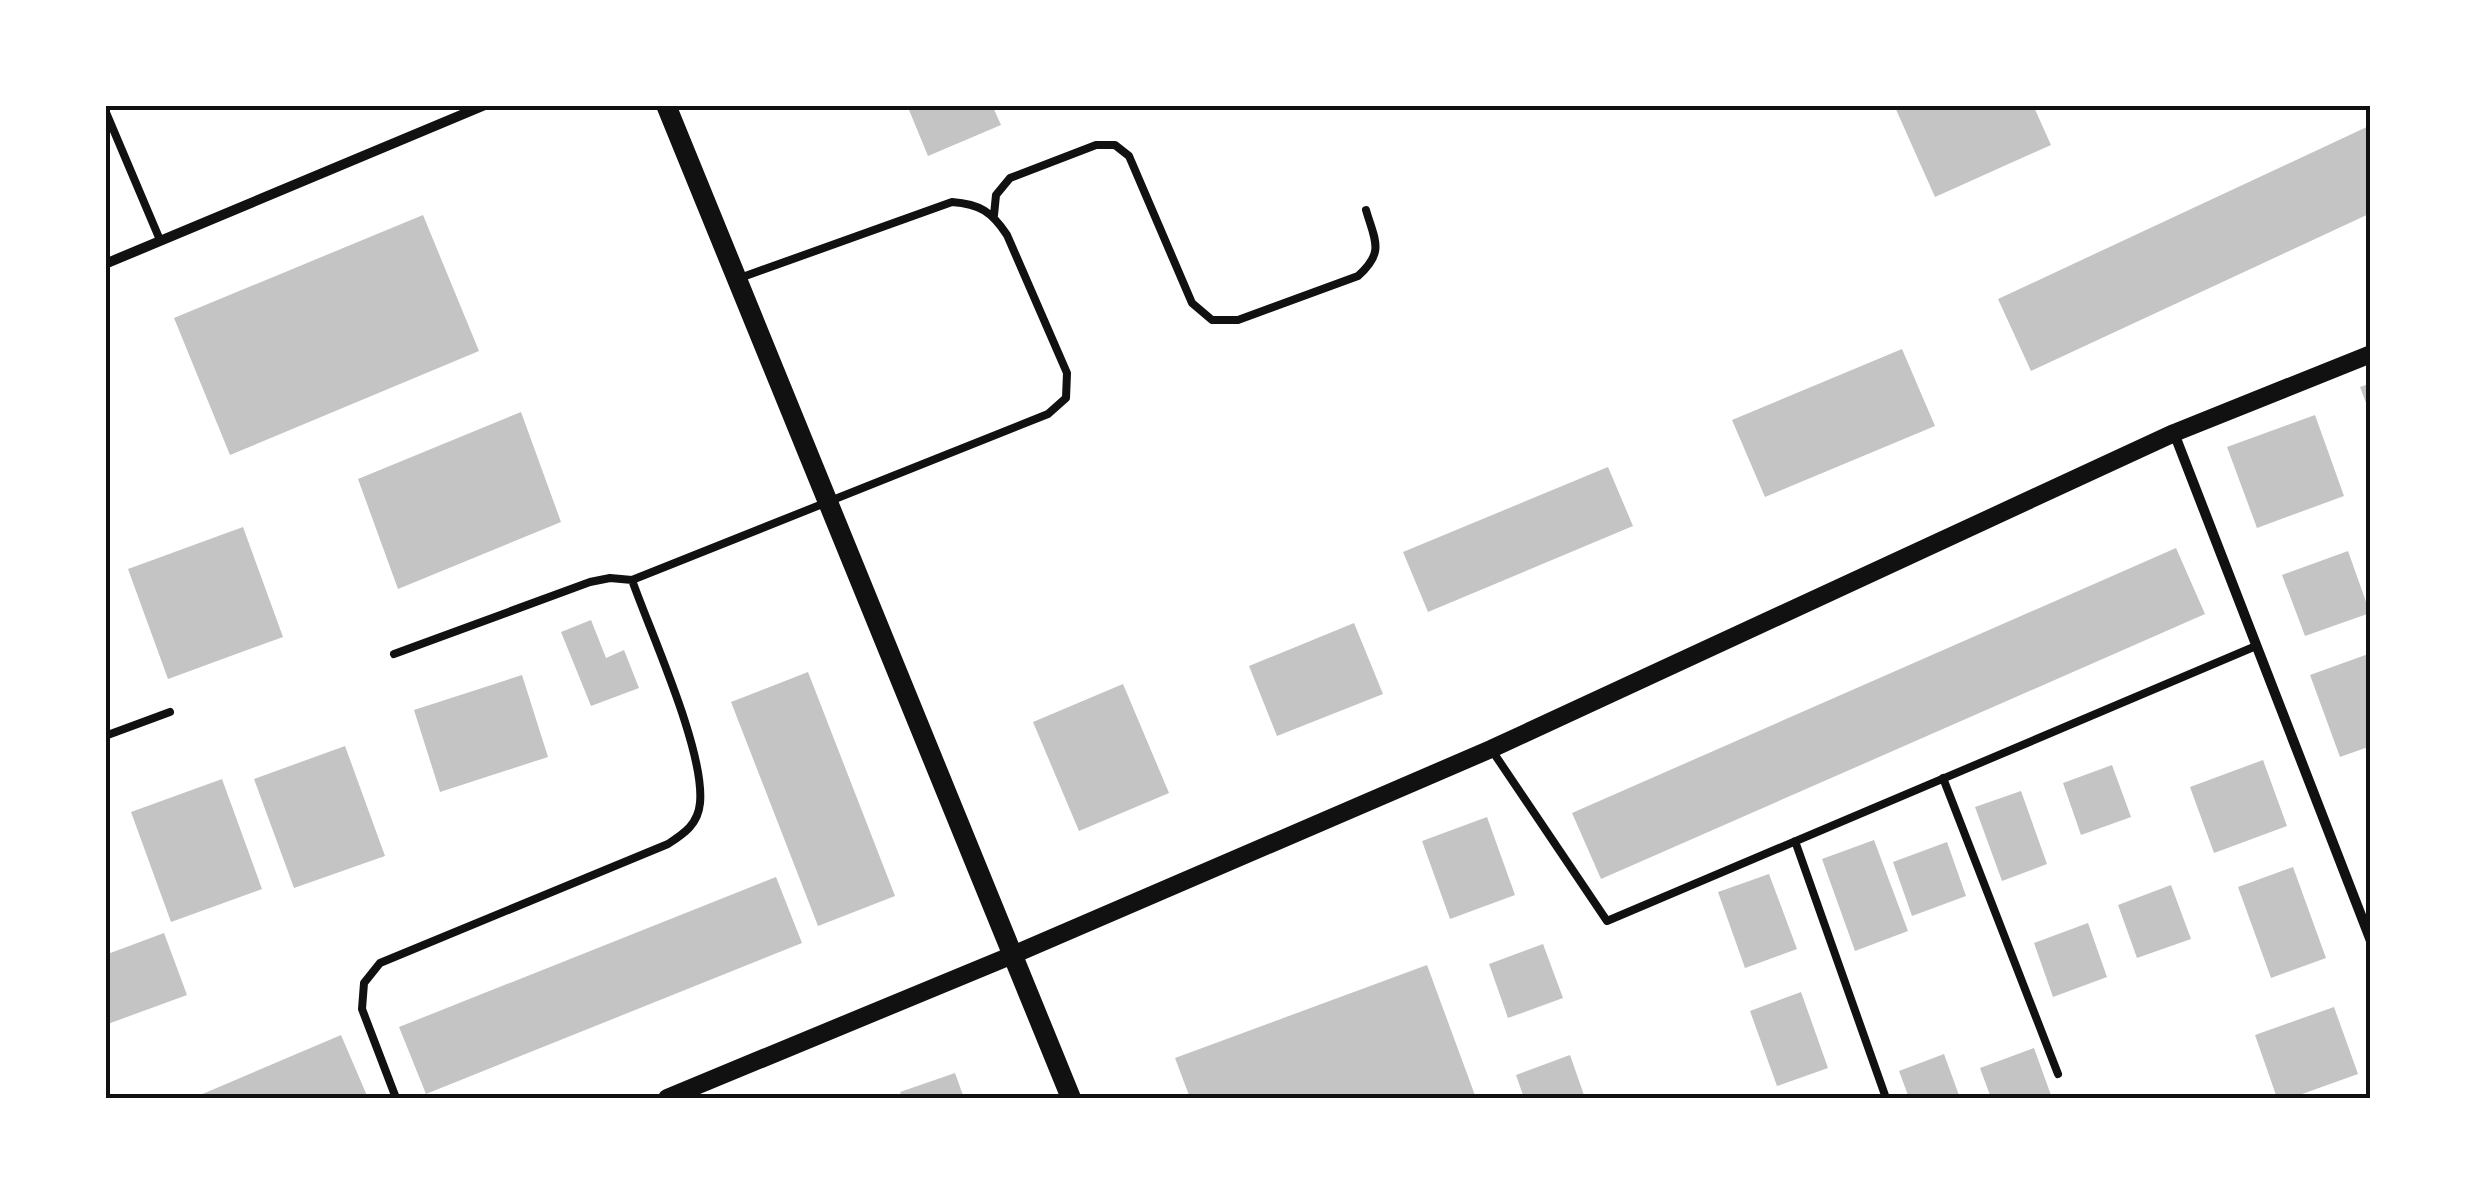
<svg xmlns="http://www.w3.org/2000/svg" width="2476" height="1203" viewBox="0 0 2476 1203" font-family="Merriweather,serif">
	<style>
		.building { fill: #c4c4c4 }
		.lines { fill: none; stroke-linecap: round; stroke-linejoin: round }
		.service { stroke: #111; stroke-width: 8 }
		.minor { stroke: #111; stroke-width: 10 }
		.tertiary { stroke: #111; stroke-width: 18 }
		.secondary { stroke: #111; stroke-width: 20 }
		.neatline { fill: none; stroke: #111; stroke-width: 4 }
	</style>
	<rect width="100%" height="100%" fill="#fff"/>
	<!-- building -->
	<path class="building" d="M907 105H992L1001 125 928 156Z
		M1894 105H2033L2051 145 1935 197Z
		M2371 125V213L2031 371 1998 299Z
		M423 215 479 351 230 455 174 318Z
		M1902 349 1935 426 1765 497 1732 420Z
		M2371 383V416L2360 387Z
		M521 412 561 522 398 589 358 479Z
		M2315 415 2344 496 2257 528 2227 447Z
		M1608 467 1633 526 1428 612 1403 552Z
		M243 527 283 637 168 679 128 569Z
		M2176 548 2205 614 1601 879 1572 813Z
		M2348 551 2370 613 2305 636 2282 575Z
		M591 620 606 658 624 650 639 688 591 706 561 632Z
		M1354 623 1383 694 1277 736 1249 666Z
		M2371 653V746L2340 757 2310 675Z
		M808 672 895 896 818 926 731 702Z
		M522 675 548 757 440 792 414 710Z
		M1123 684 1169 793 1079 831 1033 722Z
		M345 746 385 856 294 888 254 779Z
		M2263 760 2287 826 2214 853 2190 787Z
		M2112 765 2131 817 2081 835 2063 783Z
		M222 779 262 889 171 922 131 812Z
		M2021 791 2047 864 2002 881 1975 807Z
		M1487 817 1515 895 1450 919 1422 841Z
		M1874 840 1908 931 1855 951 1822 859Z
		M1947 842 1966 896 1912 916 1893 862Z
		M2293 867 2326 958 2271 978 2238 887Z
		M1769 874 1797 949 1745 968 1718 892Z
		M776 877 802 943 426 1094 399 1027Z
		M2171 885 2191 939 2137 958 2118 905Z
		M2088 923 2107 977 2053 997 2034 943Z
		M164 933 187 995 105 1025V955Z
		M1543 944 1563 998 1508 1018 1489 964Z
		M1427 965 1476 1098H1190L1175 1058Z
		M1801 992 1828 1068 1777 1086 1750 1011Z
		M2334 1007 2358 1074 2291 1098H2277L2255 1035Z
		M341 1035 368 1098H193Z
		M2034 1048 2052 1098H1991L1980 1068Z
		M1944 1054 1960 1098H1909L1899 1071Z
		M1570 1055 1585 1098H1524L1516 1075Z
		M955 1073 964 1098H902L900 1092Z"/>
	<g class="lines">
		<!-- service -->
		<path class="service" d="M105 110 160 240
			M994 215 996 195 1010 178 1096 145H1115L1129 156 1192 303 1212 320H1238L1358 276C1385 252 1375 241 1366 210
			M394 654 590 582 610 578 632 580
			M105 736 170 712
			M1491 749 1607 921 2256 646
			M1943 778 2058 1074
			M1795 841 1886 1098
			M396 1098 362 1009 364 983 380 963 668 844C685 833 698 824 700 803 705 751 651 634 632 580L1048 414 1066 398 1067 373 1007 235C992 212 980 204 952 202L737 279"/>
		<!-- minor -->
		<path class="minor" d="M105 264 485 105
			M2174 433 2371 941"/>
		<!-- tertiary -->
		<path class="tertiary" d="M667 1098 1015 954 1491 749 2174 433 2371 354"/>
		<!-- secondary -->
		<path class="secondary" d="M666 105 1071 1098"/>
	</g>
	<!-- border -->
	<rect width="2476" height="1203" fill="none" stroke="#ffffff" stroke-width="215"/>
	<rect x="108" y="108" width="2260" height="988" class="neatline"/>
</svg>
